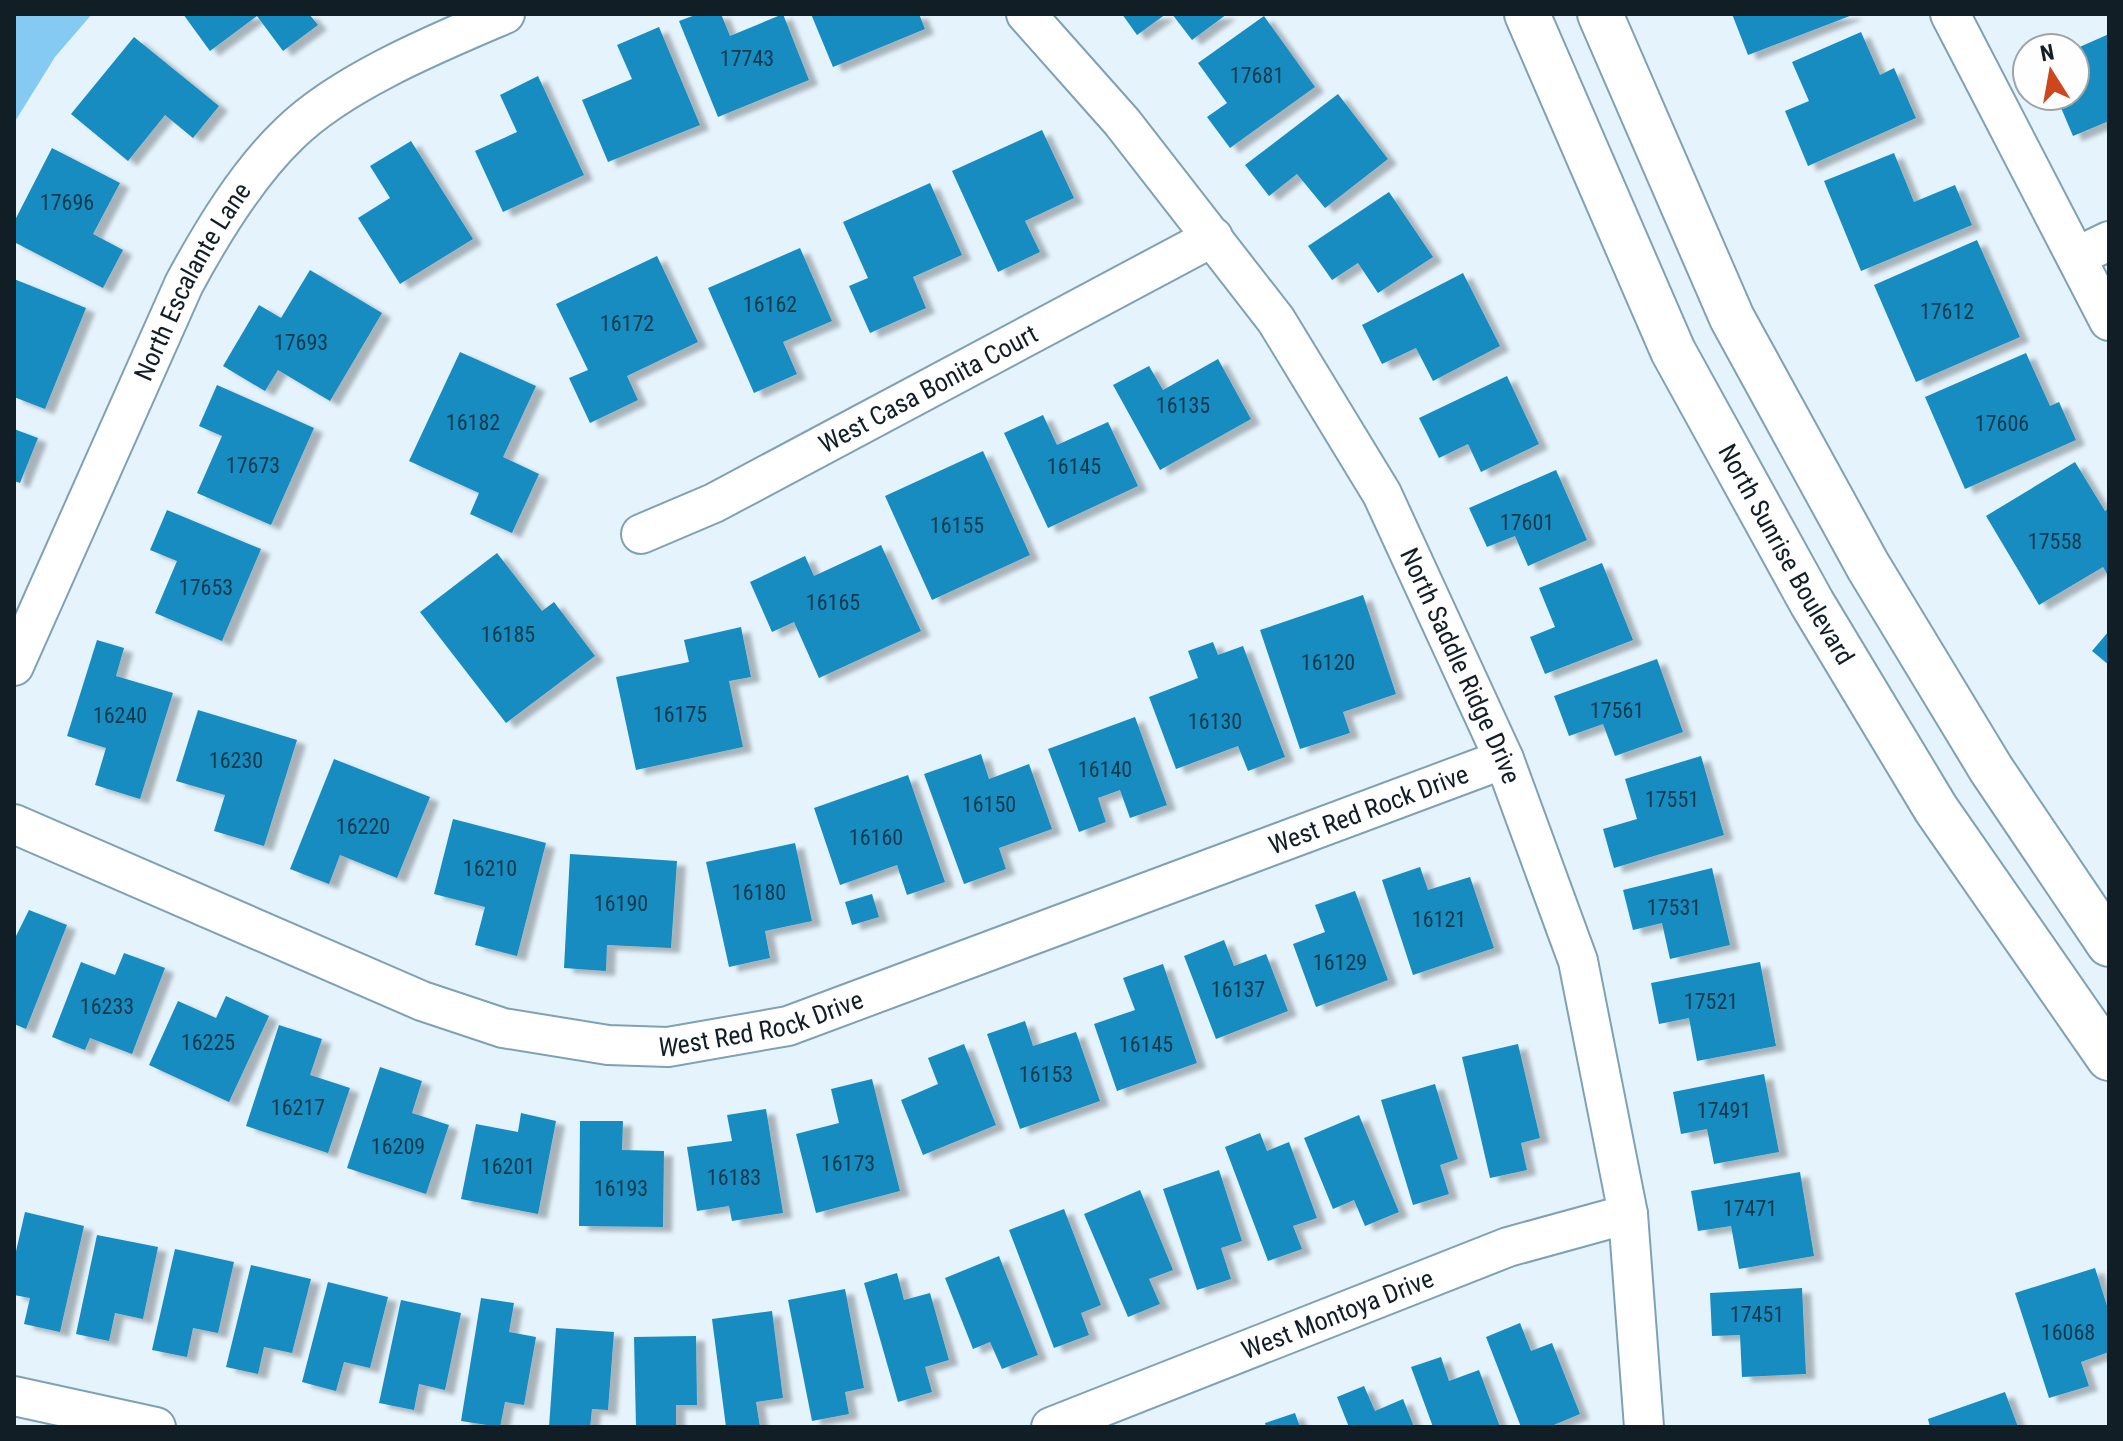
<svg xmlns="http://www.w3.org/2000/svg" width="2123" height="1441" viewBox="0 0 2123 1441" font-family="'Roboto Condensed',sans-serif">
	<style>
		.green { fill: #84caf3 }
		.building { fill: #168cc1; filter: url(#shadow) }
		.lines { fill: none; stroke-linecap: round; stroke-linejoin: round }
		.minor-casing { stroke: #7fa1b5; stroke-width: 42 }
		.tertiary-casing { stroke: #7fa1b5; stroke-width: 48 }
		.minor { stroke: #fff; stroke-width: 38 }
		.tertiary { stroke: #fff; stroke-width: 44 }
		.labels { text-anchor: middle; stroke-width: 7; stroke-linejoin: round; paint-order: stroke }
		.number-label { font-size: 22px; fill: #123a4d }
		.street-label { font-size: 26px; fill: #111e26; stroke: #fefefe }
	</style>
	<defs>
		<filter id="shadow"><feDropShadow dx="9" dy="5" stdDeviation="2" flood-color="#0004"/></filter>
	</defs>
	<rect width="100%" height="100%" fill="#e5f3fc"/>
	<!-- green -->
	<path class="green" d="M14 14H92L55 57 14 123Z"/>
	<!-- building -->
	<path class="building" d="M183 14H309L318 25 283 51 257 16 210 51Z
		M698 14H721L730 36 783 14 809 80 718 117 679 21Z
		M811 14H919L925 29 833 67Z
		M1122 14H1166L1137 35Z
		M1172 14H1227L1192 40Z
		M1732 14H1855L1748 55Z
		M1264 16 1315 87 1230 148 1207 117 1227 103 1198 63Z
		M659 27 700 125 608 162 582 100 632 79 617 45Z
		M1861 32 1880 75 1894 68 1916 118 1808 166 1785 111 1809 101 1792 62Z
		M2109 34V121L2073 136 2056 96H2075V49Z
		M134 37 219 106 193 138 165 115 128 161 71 114Z
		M538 76 584 175 503 212 475 151 517 132 500 95Z
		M1338 94 1388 159 1325 208 1297 174 1269 196 1245 165Z
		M1042 130 1074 198 1025 221 1040 252 998 272 952 171Z
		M411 141 473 239 400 284 358 218 390 198 370 166Z
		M52 148 120 183 93 234 123 250 103 288 14 242V222Z
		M1894 153 1914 202 1955 185 1972 225 1861 271 1824 181Z
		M930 183 962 255 913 277 926 308 870 333 849 286 868 278 843 222Z
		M1389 192 1433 257 1378 293 1358 263 1332 280 1308 246Z
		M1977 240 2020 337 1916 382 1874 285Z
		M800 248 832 321 783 342 797 374 754 393 708 288Z
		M657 256 698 342 627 376 638 400 590 423 569 378 588 370 556 304Z
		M310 270 382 313 330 401 278 370 265 391 223 366 259 305 281 318Z
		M1463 273 1500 346 1433 381 1416 348 1382 364 1362 325Z
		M14 279 86 308 45 409 14 397Z
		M460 352 536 386 503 457 539 474 512 533 470 514 479 493 409 461Z
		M2026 353 2050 406 2059 402 2076 440 1965 489 1925 397Z
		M1218 359 1251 419 1160 470 1113 385 1149 366 1163 390Z
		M1507 376 1539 444 1481 472 1468 444 1439 458 1419 418Z
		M217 385 314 428 271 525 197 493 222 436 199 426Z
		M1043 415 1057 445 1108 422 1138 486 1048 528 1004 433Z
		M14 429 38 438 20 483 14 481Z
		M983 451 1030 555 932 600 885 496Z
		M2075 462 2105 511 2109 509V577L2103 567 2039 605 1986 516Z
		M1556 470 1587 540 1528 566 1515 536 1487 547 1469 508Z
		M167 510 261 549 222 641 155 613 177 561 150 550Z
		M881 545 921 631 819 678 794 622 772 632 750 582 805 556 814 576Z
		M497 553 542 611 554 602 595 656 506 723 420 612Z
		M1602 563 1633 640 1545 674 1530 637 1555 627 1539 588Z
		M1363 595 1396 694 1343 712 1350 733 1300 749 1260 630Z
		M741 627 751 677 729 681 743 747 636 770 616 677 689 662 684 640Z
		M2109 631V665L2092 651Z
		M97 640 124 648 116 676 173 693 140 799 95 785 106 748 67 736Z
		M1213 642 1218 655 1243 646 1285 757 1248 771 1238 746 1176 769 1149 697 1198 678 1188 651Z
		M1657 659 1683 732 1615 756 1603 724 1569 736 1554 696Z
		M198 710 297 740 264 846 214 831 225 795 176 781Z
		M1135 717 1167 805 1130 818 1120 790 1098 798 1106 822 1079 832 1048 749Z
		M981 754 989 779 1029 764 1052 829 999 848 1006 869 964 884 924 774Z
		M1701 756 1724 835 1614 868 1603 829 1637 819 1625 779Z
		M334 759 430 797 397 878 340 855 329 884 290 869Z
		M908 775 945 882 907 895 897 865 840 885 814 808Z
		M453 819 546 843 517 956 475 945 485 907 434 894Z
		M795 843 812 921 765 931 770 958 729 967 706 862Z
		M570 854 677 861 671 948 607 945 606 971 564 968Z
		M1420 867 1428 890 1470 877 1494 948 1413 975 1382 880Z
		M1712 868 1730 945 1670 959 1662 923 1633 930 1623 890Z
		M1355 891 1388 980 1316 1007 1293 944 1325 932 1315 905Z
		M872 894 879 917 852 925 845 902Z
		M29 910 67 925 26 1029 14 1024V940Z
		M1224 940 1234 966 1266 954 1288 1011 1216 1039 1184 956Z
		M124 953 165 968 132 1054 90 1038 85 1050 52 1037 81 962 115 975Z
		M1760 962 1776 1046 1697 1061 1689 1018 1659 1024 1651 983Z
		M1163 964 1197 1063 1117 1091 1094 1024 1135 1010 1123 978Z
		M226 996 269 1016 229 1102 149 1065 178 1001 216 1018Z
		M1025 1021 1033 1046 1076 1032 1100 1101 1020 1129 987 1034Z
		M279 1025 322 1039 310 1075 350 1088 328 1153 246 1126Z
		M964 1044 996 1125 923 1155 901 1100 938 1084 928 1058Z
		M1518 1044 1540 1138 1521 1143 1527 1170 1490 1178 1462 1057Z
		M380 1067 422 1081 412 1113 449 1125 426 1194 347 1168Z
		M1764 1074 1779 1152 1714 1164 1707 1129 1681 1134 1673 1092Z
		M872 1079 900 1191 816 1213 796 1134 839 1123 831 1089Z
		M1435 1084 1458 1159 1440 1165 1449 1194 1413 1205 1381 1100Z
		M766 1109 783 1213 732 1221 729 1206 697 1211 687 1147 732 1141 727 1115Z
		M521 1113 556 1121 538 1214 461 1199 476 1124 518 1132Z
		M1359 1115 1399 1212 1365 1226 1354 1200 1333 1209 1304 1138Z
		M580 1121H623L622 1150 664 1151 663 1227 579 1226Z
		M1260 1133 1267 1151 1289 1142 1317 1218 1293 1226 1302 1249 1268 1261 1225 1147Z
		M1219 1170 1242 1241 1221 1248 1231 1279 1197 1290 1163 1189Z
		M1800 1172 1814 1256 1739 1269 1731 1226 1698 1231 1691 1191Z
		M1140 1190 1173 1270 1149 1279 1160 1304 1128 1317 1084 1214Z
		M1064 1209 1101 1305 1081 1313 1089 1335 1054 1348 1009 1230Z
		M25 1212 84 1226 60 1332 24 1324 30 1298 14 1295V1260Z
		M97 1235 158 1247 143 1319 115 1313 109 1341 76 1334Z
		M175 1249 234 1262 218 1333 193 1328 187 1357 152 1350Z
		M999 1256 1038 1355 1002 1369 990 1342 973 1349 945 1278Z
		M251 1265 311 1279 292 1353 264 1347 258 1374 226 1367Z
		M2095 1268 2109 1312V1352L2081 1362 2089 1386 2049 1398 2015 1293Z
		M897 1273 904 1300 930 1293 949 1360 925 1367 932 1392 898 1402 864 1283Z
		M328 1282 388 1297 370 1368 344 1362 336 1391 302 1382Z
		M1802 1288 1806 1374 1742 1377 1740 1335 1712 1336 1710 1293Z
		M845 1289 864 1388 845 1392 849 1414 812 1421 788 1300Z
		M481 1298 514 1303 509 1332 536 1337 524 1405 505 1402 500 1427 461 1421Z
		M401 1300 461 1313 445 1390 419 1384 414 1410 379 1403Z
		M772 1311 783 1398 756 1402 760 1427H726L712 1319Z
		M1520 1323 1531 1351 1552 1343 1580 1414 1549 1427H1521L1486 1337Z
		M556 1328 614 1332 608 1410 592 1409 590 1427H549Z
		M696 1336 697 1405H676V1427H636L634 1337Z
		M1441 1357 1449 1381 1479 1370 1500 1427H1433L1411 1367Z
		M1364 1386 1375 1411 1403 1399 1414 1427H1349L1337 1397Z
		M2005 1392 2018 1427H1930L1928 1419Z
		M1295 1413 1300 1427H1266L1265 1423Z"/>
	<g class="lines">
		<!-- minor casing -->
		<g class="minor-casing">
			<g id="minor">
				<path id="s1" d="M1026 14 1122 122 1276 320 1382 494 1504 759 1578 961 1628 1214 1644 1427"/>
				<path d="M1950 14 2109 321"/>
				<path d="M2076 257 2109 241"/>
				<path id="s2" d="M641 534 714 503 1213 237"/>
				<path id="s3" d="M14 666 184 284C212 232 247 174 290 133 342 82 437 43 505 14"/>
				<path id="s4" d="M14 824 422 1001 503 1028 608 1045 668 1047 788 1026 1504 759"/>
				<path d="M14 1396 156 1427"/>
				<path id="s5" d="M1051 1427 1508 1247 1628 1214"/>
			</g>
		</g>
		<!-- tertiary casing -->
		<g class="tertiary-casing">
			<g id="tertiary">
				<path id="s6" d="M1527 14 1673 351 1812 603 1936 809 2109 1058"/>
				<path d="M1600 14 1732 318 1868 566 1991 769 2109 944"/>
			</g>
		</g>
		<!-- minor -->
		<use href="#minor" class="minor"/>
		<!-- tertiary -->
		<use href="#tertiary" class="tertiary"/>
	</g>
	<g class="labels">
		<!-- number labels -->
		<g class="number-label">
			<text x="747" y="66">17743</text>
			<text x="1257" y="83">17681</text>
			<text x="67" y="210">17696</text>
			<text x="770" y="312">16162</text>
			<text x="1947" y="319">17612</text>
			<text x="627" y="331">16172</text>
			<text x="301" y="350">17693</text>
			<text x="1183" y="413">16135</text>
			<text x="473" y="430">16182</text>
			<text x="2002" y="431">17606</text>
			<text x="253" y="473">17673</text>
			<text x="1074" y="474">16145</text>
			<text x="1527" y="530">17601</text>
			<text x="957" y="533">16155</text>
			<text x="2055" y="549">17558</text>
			<text x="206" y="595">17653</text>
			<text x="833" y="610">16165</text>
			<text x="508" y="642">16185</text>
			<text x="1328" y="670">16120</text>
			<text x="1617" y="718">17561</text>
			<text x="680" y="722">16175</text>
			<text x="120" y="723">16240</text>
			<text x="1215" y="729">16130</text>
			<text x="236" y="768">16230</text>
			<text x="1105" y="777">16140</text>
			<text x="1672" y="807">17551</text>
			<text x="989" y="812">16150</text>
			<text x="363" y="834">16220</text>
			<text x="876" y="845">16160</text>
			<text x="490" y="876">16210</text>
			<text x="759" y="900">16180</text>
			<text x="621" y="911">16190</text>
			<text x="1674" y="915">17531</text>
			<text x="1439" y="927">16121</text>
			<text x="1340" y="970">16129</text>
			<text x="1238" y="997">16137</text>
			<text x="1711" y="1009">17521</text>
			<text x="107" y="1014">16233</text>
			<text x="208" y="1050">16225</text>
			<text x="1146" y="1052">16145</text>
			<text x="1046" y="1082">16153</text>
			<text x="298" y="1115">16217</text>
			<text x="1724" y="1118">17491</text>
			<text x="398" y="1154">16209</text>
			<text x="848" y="1171">16173</text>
			<text x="508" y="1174">16201</text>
			<text x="734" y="1185">16183</text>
			<text x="621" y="1196">16193</text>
			<text x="1750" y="1216">17471</text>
			<text x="1757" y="1322">17451</text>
			<text x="2068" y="1340">16068</text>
		</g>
		<!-- street labels -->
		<g class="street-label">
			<text dy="9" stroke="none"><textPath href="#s3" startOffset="424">North Escalante Lane</textPath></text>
			<text dy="9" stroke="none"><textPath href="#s2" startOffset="322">West Casa Bonita Court</textPath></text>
			<text dy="9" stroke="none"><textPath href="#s6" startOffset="600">North Sunrise Boulevard</textPath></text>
			<text dy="9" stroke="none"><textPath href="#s1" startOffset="788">North Saddle Ridge Drive</textPath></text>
			<text dy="9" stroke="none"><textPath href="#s4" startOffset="1438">West Red Rock Drive</textPath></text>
			<text dy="9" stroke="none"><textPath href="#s4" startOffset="792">West Red Rock Drive</textPath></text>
			<text dy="9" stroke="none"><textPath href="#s5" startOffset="308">West Montoya Drive</textPath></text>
		</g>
	</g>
	<!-- border -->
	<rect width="2123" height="1441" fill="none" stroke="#111e26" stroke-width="32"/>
	<!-- north arrow -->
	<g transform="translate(2051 72) rotate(349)"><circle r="38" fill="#fefefe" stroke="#9fa4a8" stroke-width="2"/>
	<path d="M0-6L14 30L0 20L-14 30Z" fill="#ce461e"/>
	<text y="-12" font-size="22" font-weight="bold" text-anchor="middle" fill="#111e26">N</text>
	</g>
</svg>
